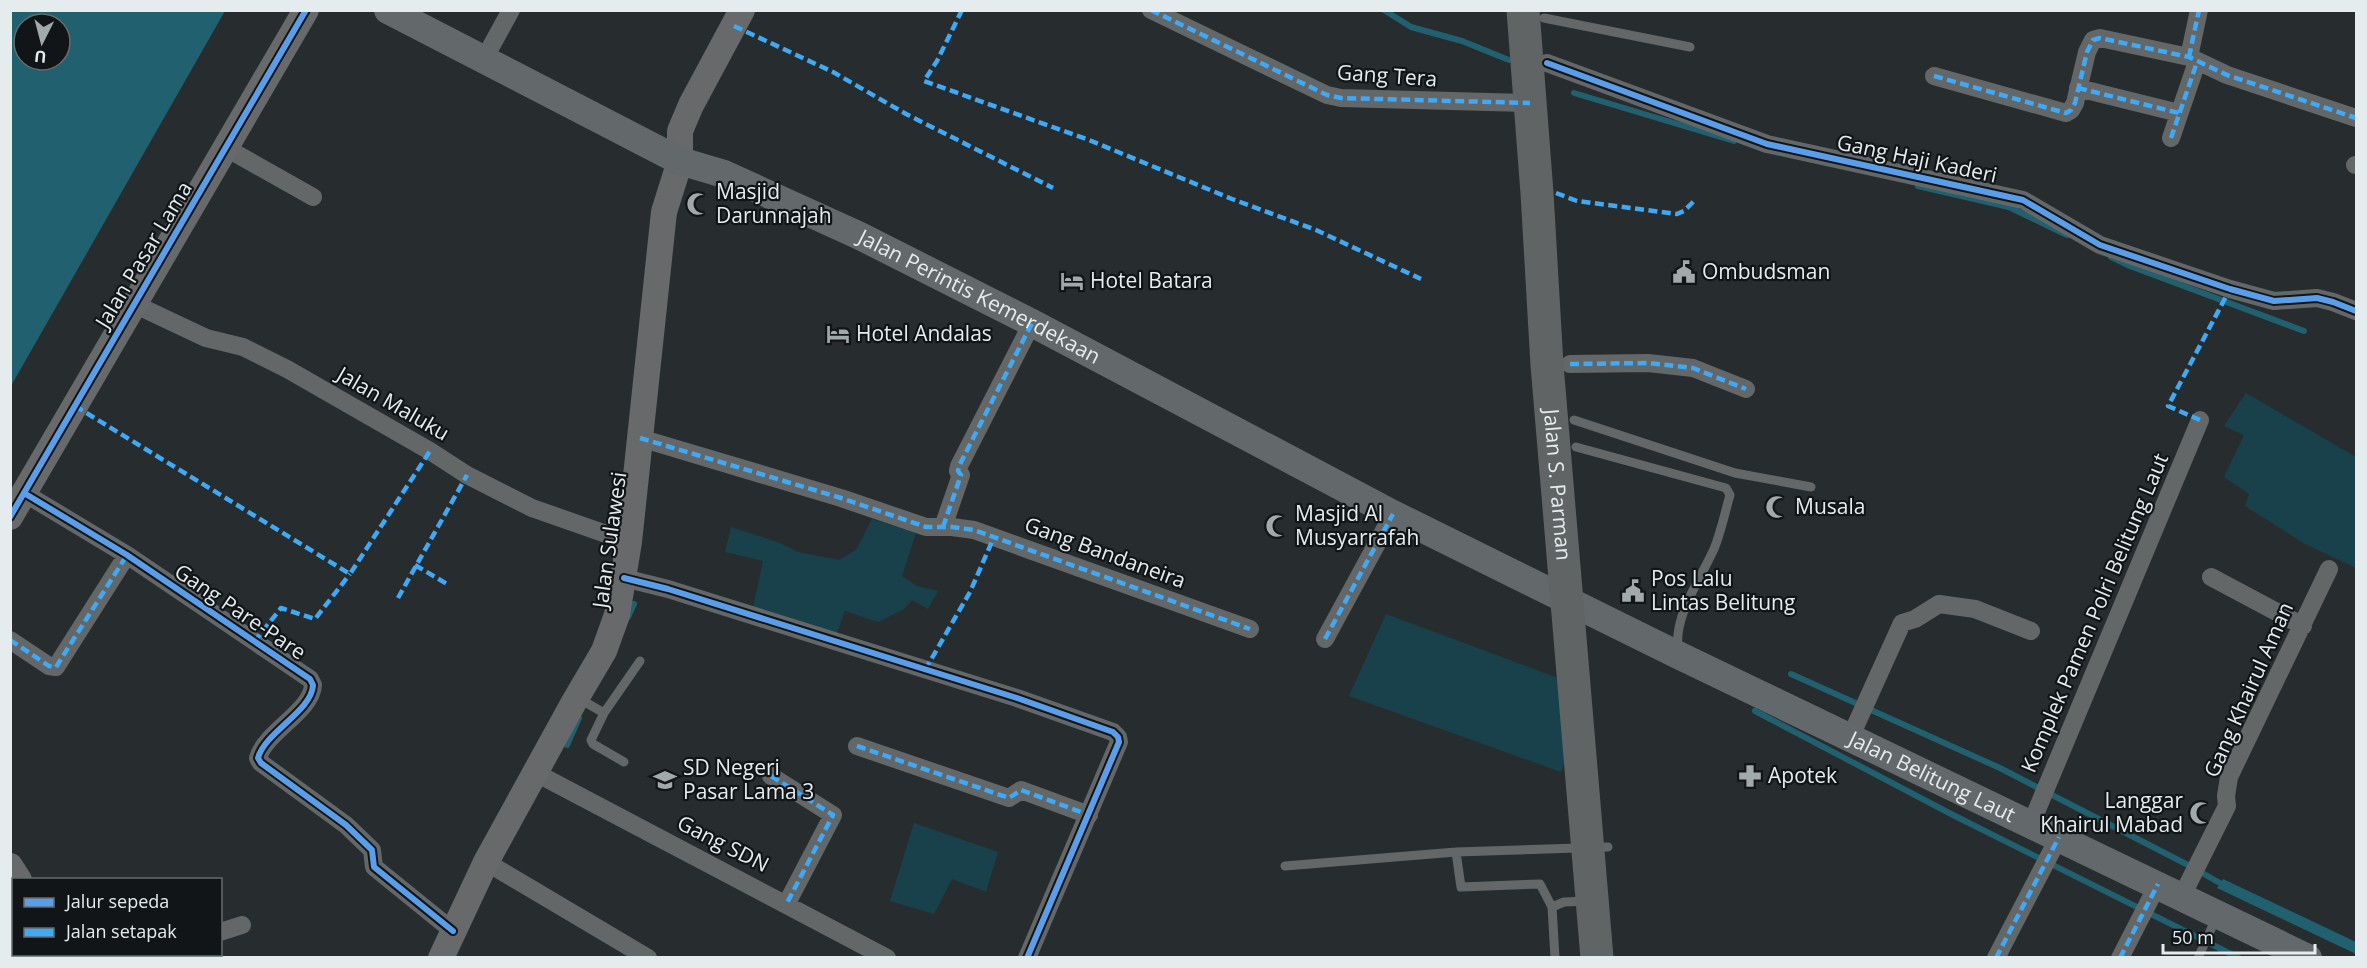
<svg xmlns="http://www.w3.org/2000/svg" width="2367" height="968" viewBox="0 0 2367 968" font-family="'Open Sans',sans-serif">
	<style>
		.green { fill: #18414b }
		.water { fill: #20606f; fill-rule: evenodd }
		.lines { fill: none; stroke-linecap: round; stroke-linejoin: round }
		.stream { stroke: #20606f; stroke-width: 6 }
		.lane { stroke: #646768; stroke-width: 9 }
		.street { stroke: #646768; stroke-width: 18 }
		.secondary { stroke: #67696a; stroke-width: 26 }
		.primary { stroke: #63686a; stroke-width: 28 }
		.highway { stroke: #606465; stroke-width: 33 }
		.quiet { stroke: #3fa9f5; stroke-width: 4.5; stroke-dasharray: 9 4.5; stroke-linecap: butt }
		.cycleway-casing { stroke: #111517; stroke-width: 10 }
		.cycleway { stroke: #5a9eea; stroke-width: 6 }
		.labels { text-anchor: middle; stroke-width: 4.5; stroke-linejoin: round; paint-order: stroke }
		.street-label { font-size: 21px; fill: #e5ecee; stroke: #111517 }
		.poi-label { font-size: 21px; fill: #e5ecee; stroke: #111517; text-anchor: start }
	</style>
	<rect width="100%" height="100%" fill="#272d2e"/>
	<!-- green -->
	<path class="green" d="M2246 393 2356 457V568L2305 544 2245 506 2249 494 2224 477 2244 435 2224 426Z
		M872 519 916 533 902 576 917 586 938 591 928 609 912 600 904 609 878 622 845 611 837 633 753 607 763 561 725 552 731 527 780 543 798 552 839 560 856 550Z
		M1386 614 1561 679 1565 761 1561 772 1349 696Z
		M914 823 998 852 986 892 952 879 934 914 890 901Z"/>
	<!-- water -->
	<path class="water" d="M11 10 225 11 11 386 10 11ZM24 24H60V60H24Z
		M2223 879 2356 942V954L2217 888Z"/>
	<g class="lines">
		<!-- stream -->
		<path class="stream" d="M1384 10 1411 27 1462 41 1509 60
			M1574 93 1734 141
			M1918 186 2009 207 2067 235
			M2111 257 2130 266 2304 331
			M628 617 634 604
			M1791 674 2000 768 2188 865 2227 887
			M1755 711 1953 815 2239 958
			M567 745 579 718"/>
		<!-- lane -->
		<path class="lane" d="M1544 18 1690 47
			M1574 420 1735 473 1811 487
			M1576 447 1726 488 1730 495C1725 512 1721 532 1714 549 1700 580 1674 615 1678 649
			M578 698 604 713
			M624 762 593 744 591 740 604 713 640 661
			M1456 852 1461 887 1540 884 1552 907
			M1285 866 1456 852 1608 847
			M1555 958 1552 907 1564 902 1588 901
			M2198 958 2217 916"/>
		<!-- street -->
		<path class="street" d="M1151 10 1327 95 1341 98 1530 103
			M2189 57 2199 10
			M483 61 511 10
			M1547 63 1767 144 2023 200 2100 245 2230 289 2274 301 2317 298 2333 302 2356 311
			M1934 76 2066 113 2071 110 2075 103 2087 52 2093 40 2100 38 2189 57 2227 75 2356 118
			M2078 88 2179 113
			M2171 138 2197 62
			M226 148 313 197
			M2355 165H2356
			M134 304 206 338 243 347 287 369 430 451 467 475 532 508 629 542
			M1570 364 1648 363 1693 368 1746 389
			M640 438 841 498 926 527H952L974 530 1250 629
			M24 493 127 555 310 679 313 685C312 711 265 732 258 758L261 763 346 825 372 850 374 867 453 931
			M943 527 961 475 958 471 959 466 1032 323
			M2211 577 2303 626
			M624 578 668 589 1017 698 1113 732 1118 737 1119 742 1027 958
			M1325 639 1393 514
			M10 640 49 666 56 667 127 555
			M1850 738 1902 623 1915 619 1939 604 1975 609 2031 631
			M857 746 1009 798 1021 790 1089 815
			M536 773 887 958
			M771 776 833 815 787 903
			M2031 824 2200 420
			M486 862 648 958
			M2182 896 2227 806 2226 796 2229 777 2329 569
			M220 932 242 925
			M146 958 153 954
			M1996 958 2059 837
			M2120 958 2158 884"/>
		<!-- secondary -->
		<path class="secondary" d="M10 517 306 10
			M10 866 19 880
			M64 954V958
			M441 958 486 862 574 702 604 651 617 615 629 542 664 212 680 161V131L691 105 742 10"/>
		<!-- primary -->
		<path class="primary" id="s1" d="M388 10 680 161 724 174 860 236 1032 323 1393 514 1678 655 2308 958"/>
		<!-- highway -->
		<path class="highway" id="s2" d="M1523 10 1537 193 1547 365 1597 958"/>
		<!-- quiet -->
		<path class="quiet" d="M962 10 937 61 924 81 1089 140 1232 199 1316 230 1421 279
			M1151 10 1327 95 1341 98 1530 103
			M734 26 833 72 906 114 1053 188
			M2189 57 2199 10
			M1934 76 2066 113 2071 110 2075 103 2087 52 2093 40 2100 38 2189 57 2227 75 2356 118
			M2078 88 2179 113
			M2171 138 2197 62
			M2355 165H2356
			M1556 193 1577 201 1677 214 1684 211 1695 200
			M1570 364 1648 363 1693 368 1746 389
			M75 406 350 574 430 451
			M2200 420 2168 406 2230 289
			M640 438 841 498 926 527H952L974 530 1250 629
			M943 527 961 475 958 471 959 466 1032 323
			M415 565 447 584
			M398 598 467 475
			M1325 639 1393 514
			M10 640 49 666 56 667 127 555
			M254 642 281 608 315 619 350 574
			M925 670 970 592 994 537
			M857 746 1009 798 1021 790 1089 815
			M771 776 833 815 787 903
			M1996 958 2059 837
			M2120 958 2158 884"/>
		<!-- cycleway casing -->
		<g class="cycleway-casing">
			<path id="cycleway" d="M1547 63 1767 144 2023 200 2100 245 2230 289 2274 301 2317 298 2333 302 2356 311
				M24 493 127 555 310 679 313 685C312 711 265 732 258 758L261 763 346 825 372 850 374 867 453 931
				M10 517 306 10
				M624 578 668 589 1017 698 1113 732 1118 737 1119 742 1027 958"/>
		</g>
		<!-- cycleway -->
		<use href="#cycleway" class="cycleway"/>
	</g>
	<!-- icons -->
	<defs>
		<g id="mosque-bare" transform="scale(1.8)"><path d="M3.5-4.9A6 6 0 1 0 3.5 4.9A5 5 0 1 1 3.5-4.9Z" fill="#a2a9ab" stroke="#111517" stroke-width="2.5" paint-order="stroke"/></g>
		<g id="civic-bare" transform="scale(1.8)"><path d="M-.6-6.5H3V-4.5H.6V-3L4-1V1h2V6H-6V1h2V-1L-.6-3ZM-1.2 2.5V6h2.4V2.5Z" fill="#a2a9ab" stroke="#111517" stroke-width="2.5" paint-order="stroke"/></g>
		<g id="hotel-bare" transform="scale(1.8)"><path d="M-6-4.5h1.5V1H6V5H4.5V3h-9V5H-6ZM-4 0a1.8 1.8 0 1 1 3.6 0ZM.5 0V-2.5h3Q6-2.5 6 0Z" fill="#a2a9ab" stroke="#111517" stroke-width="2.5" paint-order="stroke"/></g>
		<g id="pharmacy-bare" transform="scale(1.8)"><path d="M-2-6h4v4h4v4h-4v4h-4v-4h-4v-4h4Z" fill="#a2a9ab" stroke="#111517" stroke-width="2.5" paint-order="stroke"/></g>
		<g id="school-bare" transform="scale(1.8)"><path d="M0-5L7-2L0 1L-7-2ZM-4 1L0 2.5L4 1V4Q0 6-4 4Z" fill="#a2a9ab" stroke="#111517" stroke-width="2.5" paint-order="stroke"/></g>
	</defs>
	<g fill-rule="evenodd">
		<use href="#mosque-bare" x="698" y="204"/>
		<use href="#civic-bare" x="1684" y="272"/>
		<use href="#hotel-bare" x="1072" y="281"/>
		<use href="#hotel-bare" x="838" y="334"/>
		<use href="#mosque-bare" x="1777" y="507"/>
		<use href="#mosque-bare" x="1277" y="526"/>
		<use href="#civic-bare" x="1633" y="591"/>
		<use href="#pharmacy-bare" x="1750" y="776"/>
		<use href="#school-bare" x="665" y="780"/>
		<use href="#mosque-bare" x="2201" y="813"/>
	</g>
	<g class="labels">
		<!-- street labels -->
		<g class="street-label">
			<text transform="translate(1387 76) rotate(4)" y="7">Gang Tera</text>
			<text transform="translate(1917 159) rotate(12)" y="7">Gang Haji Kaderi</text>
			<text transform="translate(144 255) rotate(-59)" y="7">Jalan Pasar Lama</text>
			<text dy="7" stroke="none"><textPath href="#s1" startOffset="658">Jalan Perintis Kemerdekaan</textPath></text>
			<text transform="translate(393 404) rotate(30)" y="7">Jalan Maluku</text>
			<text dy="7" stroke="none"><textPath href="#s2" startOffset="476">Jalan S. Parman</textPath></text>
			<text transform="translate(610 540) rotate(-82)" y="7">Jalan Sulawesi</text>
			<text transform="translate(1105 553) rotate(20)" y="7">Gang Bandaneira</text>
			<text transform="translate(240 612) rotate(34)" y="7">Gang Pare-Pare</text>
			<text transform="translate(2095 613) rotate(-67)" y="7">Komplek Pamen Polri Belitung Laut</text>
			<text transform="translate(2249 690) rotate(-66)" y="7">Gang Khairul Aman</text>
			<text dy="7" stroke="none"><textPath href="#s1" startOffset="1725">Jalan Belitung Laut</textPath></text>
			<text transform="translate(723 844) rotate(27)" y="7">Gang SDN</text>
		</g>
		<!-- poi labels -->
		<g class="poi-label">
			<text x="716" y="199">Masjid<tspan x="716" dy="24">Darunnajah</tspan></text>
			<text x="1702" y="279">Ombudsman</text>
			<text x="1090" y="288">Hotel Batara</text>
			<text x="856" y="341">Hotel Andalas</text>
			<text x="1795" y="514">Musala</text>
			<text x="1295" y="521">Masjid Al<tspan x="1295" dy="24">Musyarrafah</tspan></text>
			<text x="1651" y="586">Pos Lalu<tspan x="1651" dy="24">Lintas Belitung</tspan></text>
			<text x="683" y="775">SD Negeri<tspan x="683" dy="24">Pasar Lama 3</tspan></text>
			<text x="1768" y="783">Apotek</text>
			<text x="2183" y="808" text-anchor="end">Langgar<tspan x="2183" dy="24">Khairul Mabad</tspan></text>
		</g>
	</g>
	<!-- border -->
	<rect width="2367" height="968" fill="none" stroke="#e5ecee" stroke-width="24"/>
	<!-- legend -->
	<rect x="12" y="878" width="210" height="78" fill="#111517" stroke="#666b6d" stroke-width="1.5"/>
	<rect x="24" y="898" width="30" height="9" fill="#5a9eea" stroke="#666b6d" stroke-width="1.5"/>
	<text x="66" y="908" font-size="18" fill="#e5ecee">Jalur sepeda</text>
	<rect x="24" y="928" width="30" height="9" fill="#3fa9f5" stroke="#666b6d" stroke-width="1.5"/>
	<text x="66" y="938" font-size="18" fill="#e5ecee">Jalan setapak</text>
	<!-- north arrow -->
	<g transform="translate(42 42) rotate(186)"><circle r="28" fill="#111517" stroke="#666b6d" stroke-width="1.5"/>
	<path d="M0-4.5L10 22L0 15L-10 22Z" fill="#a2a9ab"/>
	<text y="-9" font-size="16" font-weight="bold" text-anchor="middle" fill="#e5ecee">U</text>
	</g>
	<!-- scale -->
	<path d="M2163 944v9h152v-9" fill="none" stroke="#e5ecee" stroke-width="3"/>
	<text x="2172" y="944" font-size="18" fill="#e5ecee" stroke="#111517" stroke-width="4.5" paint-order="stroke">50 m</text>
</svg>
